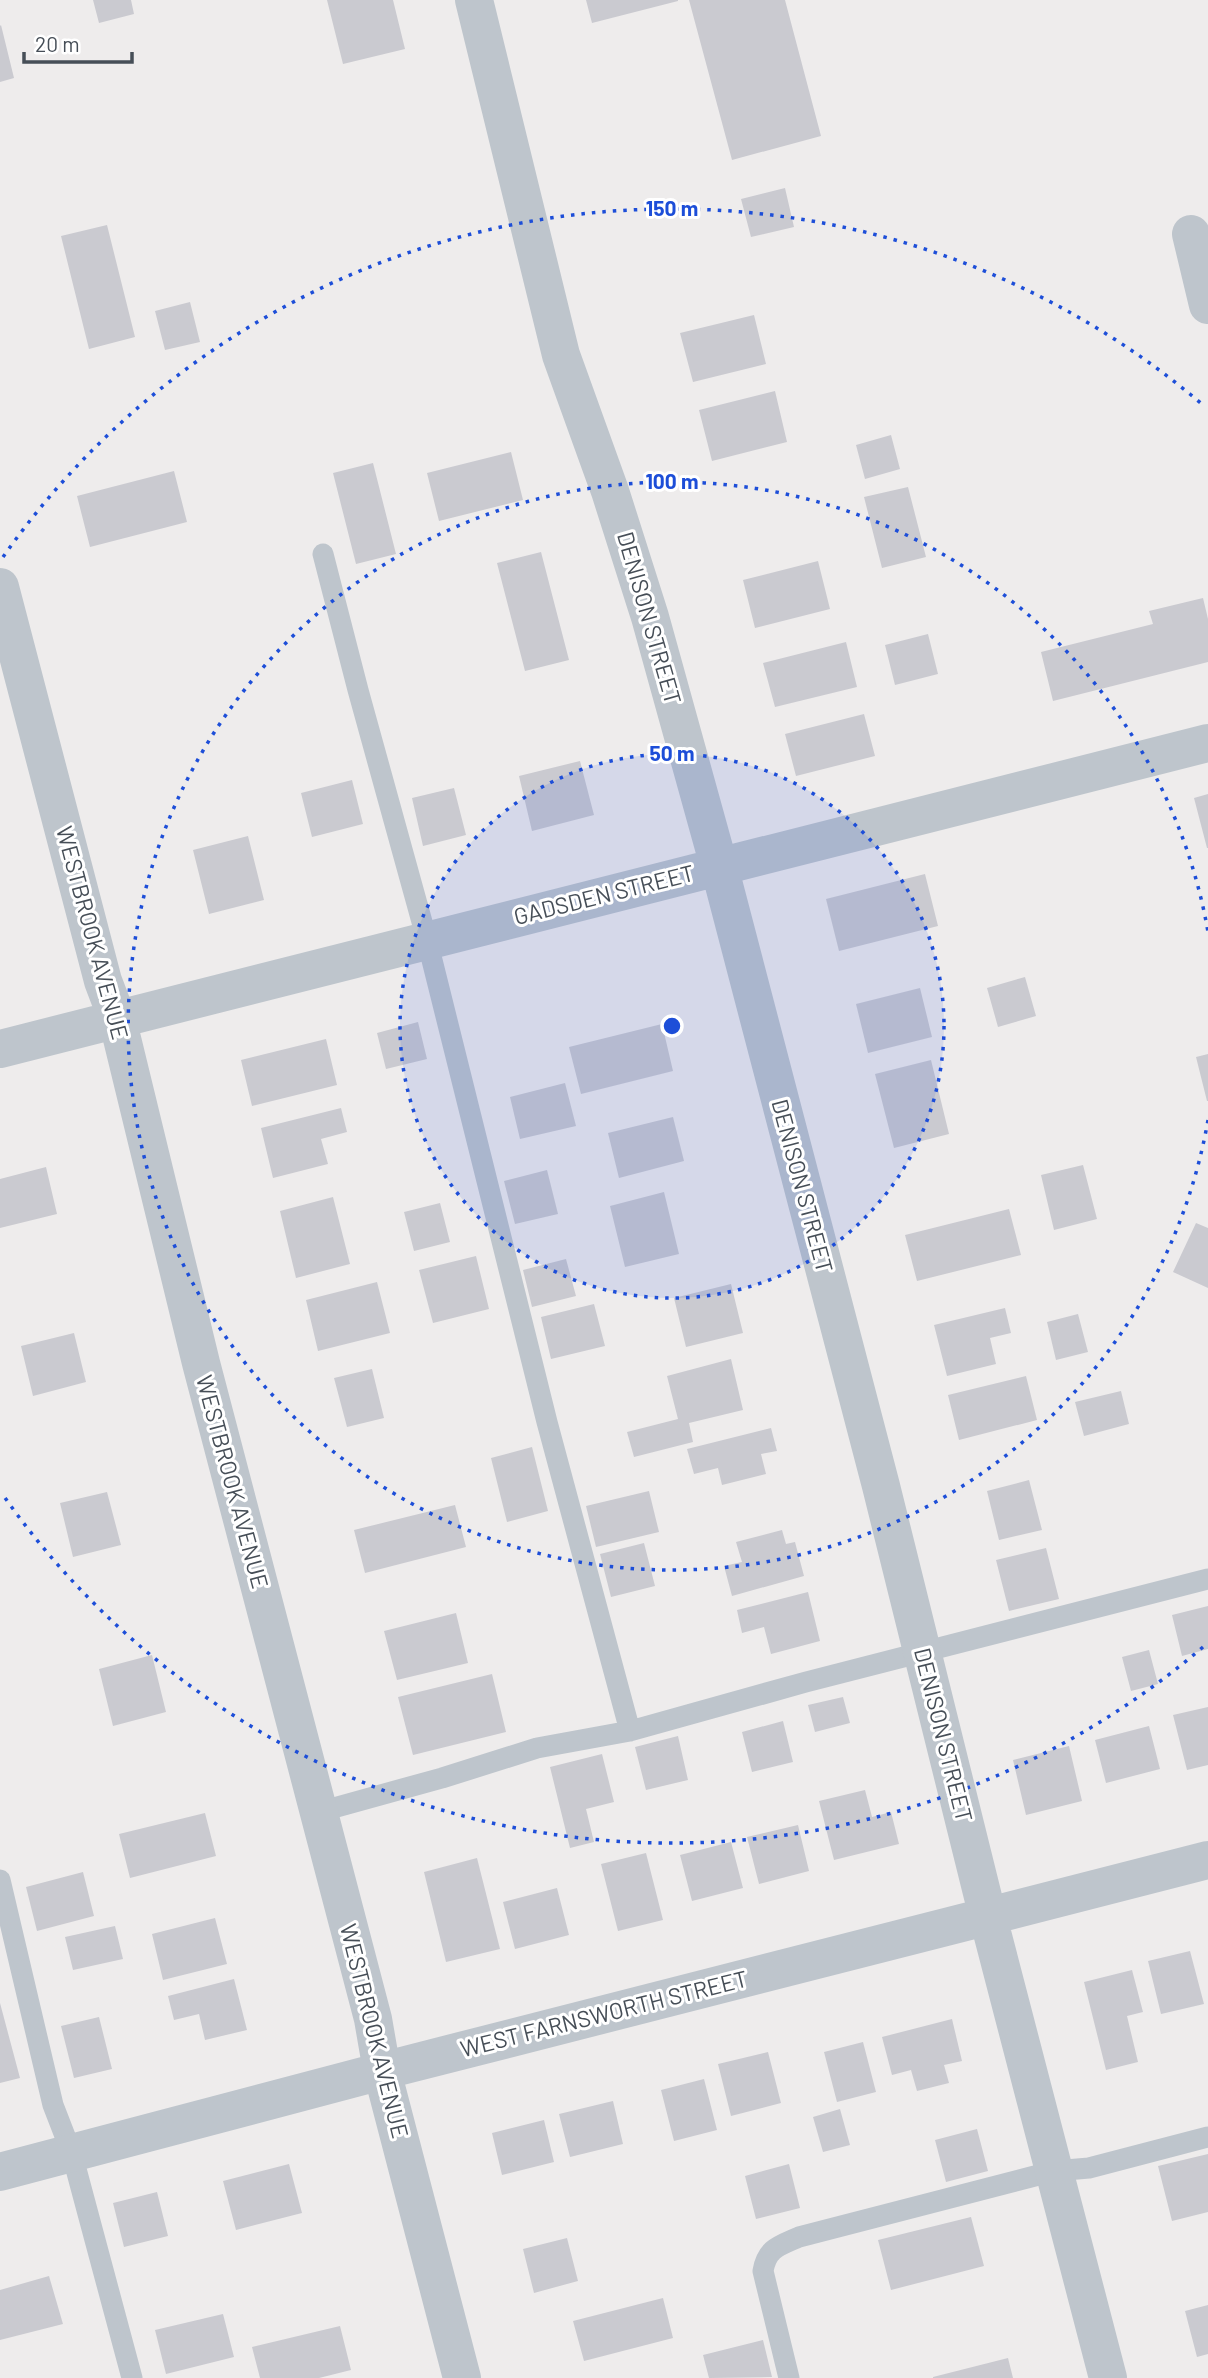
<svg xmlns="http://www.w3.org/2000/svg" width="1208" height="2378" viewBox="0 0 1208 2378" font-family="Barlow,sans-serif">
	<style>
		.building { fill: #cacad0 }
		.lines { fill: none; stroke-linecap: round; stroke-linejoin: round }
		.service { stroke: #bec5cc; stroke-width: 21 }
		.minor { stroke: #bec5cc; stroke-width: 38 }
		.ring { fill: none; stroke: #1d4ed8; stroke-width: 3.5; stroke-dasharray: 3.5 7 }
		.labels { text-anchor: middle; stroke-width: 6; stroke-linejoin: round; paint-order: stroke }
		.street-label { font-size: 23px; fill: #464e57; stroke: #fff }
		.centre { fill: #1d4ed8; stroke: #fff; stroke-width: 3.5 }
		.ring-label { font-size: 21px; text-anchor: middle; font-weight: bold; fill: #1d4ed8; stroke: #fff; stroke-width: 6; stroke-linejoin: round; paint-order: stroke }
	</style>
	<rect width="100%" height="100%" fill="#eeecec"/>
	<!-- building -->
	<path class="building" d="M93 0H131L134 14 99 23Z
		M327 0H393L405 49 343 64Z
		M586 0H678V1L592 23Z
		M689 0H785L821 136 732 160Z
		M1 25 14 78 0 82V26Z
		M785 188 794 227 751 237 741 199Z
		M107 225 135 337 89 349 61 236Z
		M190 302 200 342 165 350 155 311Z
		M754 315 766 364 693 382 680 333Z
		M775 391 787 442 712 461 699 410Z
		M891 435 900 469 865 479 856 445Z
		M511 452 523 500 439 521 427 473Z
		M373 463 396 554 356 564 333 473Z
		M174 471 187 522 90 547 77 496Z
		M908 487 926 557 882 568 864 497Z
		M541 552 569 660 525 671 497 563Z
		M818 561 830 609 755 628 743 580Z
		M1203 598 1208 619V662L1053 701 1041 652 1153 624 1149 611Z
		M928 634 938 674 895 685 885 645Z
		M846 642 857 687 775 707 763 663Z
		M864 714 875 756 796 776 785 734Z
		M580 761 594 815 532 831 519 776Z
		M352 780 363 824 312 837 301 793Z
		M454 788 466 835 423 846 412 798Z
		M1208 794V848H1207L1194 798Z
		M248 836 264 900 209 914 193 850Z
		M925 874 938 926 839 951 826 899Z
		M1025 977 1036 1016 998 1027 987 988Z
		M920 988 932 1037 868 1053 856 1004Z
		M418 1022 427 1059 386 1069 377 1033Z
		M662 1024 673 1071 581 1094 569 1047Z
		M326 1039 337 1085 252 1106 241 1060Z
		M1208 1054V1101H1207L1196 1057Z
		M931 1060 949 1134 894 1148 875 1074Z
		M565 1083 576 1126 520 1139 510 1097Z
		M341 1108 347 1132 321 1139 328 1164 273 1178 261 1128Z
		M673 1117 684 1161 619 1178 608 1133Z
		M1083 1165 1097 1219 1054 1230 1041 1175Z
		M46 1167 57 1214 0 1228V1179Z
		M547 1170 558 1214 515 1224 504 1181Z
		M664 1192 679 1254 625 1267 610 1206Z
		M333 1197 350 1264 296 1278 280 1211Z
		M440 1203 450 1242 414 1251 404 1212Z
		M1009 1209 1021 1255 917 1281 905 1235Z
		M1196 1223 1208 1228V1288L1173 1272Z
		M476 1256 489 1309 433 1323 419 1270Z
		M566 1259 576 1296 532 1307 523 1270Z
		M377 1282 390 1333 318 1351 306 1300Z
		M731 1284 743 1333 686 1347 674 1298Z
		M594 1304 605 1346 551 1359 541 1317Z
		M1005 1308 1011 1333 990 1338 996 1364 947 1376 934 1325Z
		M1078 1314 1088 1352 1056 1360 1047 1322Z
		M74 1333 86 1382 33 1396 21 1346Z
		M731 1359 743 1410 689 1423 693 1442 634 1457 627 1432 678 1419 667 1376Z
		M372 1369 384 1418 347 1427 334 1378Z
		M1026 1376 1037 1420 959 1440 948 1395Z
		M1121 1391 1129 1424 1084 1436 1075 1402Z
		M771 1428 777 1451 761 1454 766 1474 722 1485 718 1468 694 1474 687 1449Z
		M532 1447 548 1511 507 1522 491 1458Z
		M1029 1480 1042 1530 999 1540 987 1491Z
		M649 1491 659 1532 596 1547 586 1506Z
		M107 1492 121 1545 73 1557 60 1503Z
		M455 1505 466 1547 365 1573 354 1530Z
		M782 1530 786 1544 795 1542 804 1576 732 1596 724 1566 742 1562 736 1542Z
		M644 1543 655 1586 611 1597 600 1554Z
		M1046 1548 1059 1599 1009 1611 996 1560Z
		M808 1592 820 1641 771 1654 764 1627 742 1633 737 1610Z
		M1208 1606V1649L1182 1656 1172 1615Z
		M456 1613 468 1663 397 1680 384 1631Z
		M1149 1650 1158 1684 1131 1691 1122 1657Z
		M152 1655 166 1712 113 1726 99 1669Z
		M492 1674 506 1732 413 1755 398 1697Z
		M843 1697 850 1723 815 1732 808 1705Z
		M1208 1707V1765L1187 1770 1173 1715Z
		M783 1721 793 1762 752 1772 742 1732Z
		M1149 1726 1160 1769 1106 1783 1095 1740Z
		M678 1736 688 1780 646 1790 635 1747Z
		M1069 1746 1082 1801 1026 1815 1013 1760Z
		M602 1754 614 1802 586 1809 594 1842 570 1848 550 1767Z
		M865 1790 872 1817 891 1812 899 1844 834 1860 819 1801Z
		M205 1813 216 1856 130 1878 119 1834Z
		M798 1825 809 1871 759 1884 747 1837Z
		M731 1842 743 1888 692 1901 680 1855Z
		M646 1853 663 1920 618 1931 601 1864Z
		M477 1858 500 1949 446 1962 424 1872Z
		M83 1872 94 1916 37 1931 26 1887Z
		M557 1888 569 1935 515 1949 503 1902Z
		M215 1918 227 1964 163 1980 152 1934Z
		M115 1926 123 1959 73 1970 65 1937Z
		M1190 1951 1204 2004 1161 2014 1148 1961Z
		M1132 1970 1143 2012 1127 2016 1138 2062 1106 2070 1084 1982Z
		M234 1979 247 2030 205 2040 199 2014 174 2020 168 1996Z
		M0 2003 20 2078 0 2083Z
		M99 2017 112 2069 74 2078 61 2026Z
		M952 2019 962 2061 944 2065 949 2083 917 2091 911 2070 892 2075 882 2037Z
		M863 2042 876 2092 837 2102 824 2052Z
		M768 2052 781 2103 731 2116 718 2064Z
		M704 2079 717 2130 674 2141 661 2090Z
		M613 2101 623 2144 570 2157 559 2114Z
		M840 2109 850 2145 823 2152 813 2117Z
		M544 2120 554 2162 502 2175 492 2133Z
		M977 2129 988 2171 946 2182 935 2140Z
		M1208 2154V2212L1172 2221 1158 2166Z
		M289 2164 302 2213 236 2230 223 2181Z
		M789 2164 800 2208 756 2219 745 2176Z
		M157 2192 168 2236 124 2247 113 2203Z
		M971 2217 984 2266 891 2290 878 2240Z
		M567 2238 578 2281 534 2293 523 2249Z
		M49 2276 63 2324 0 2340V2290Z
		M663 2298 673 2338 584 2361 573 2321Z
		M1208 2305V2354L1197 2357 1185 2311Z
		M223 2314 234 2357 166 2374 155 2330Z
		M340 2326 351 2370 319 2378H260L252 2347Z
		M763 2340 772 2377 709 2378 703 2355Z
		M1008 2358 1013 2378H933V2377Z"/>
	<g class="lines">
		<!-- service -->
		<path class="service" d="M323 554 358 690 427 940 547 1422 630 1731
			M319 1812 442 1778 537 1748 630 1731 806 1682 1208 1579
			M0 1880 53 2105 72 2154 132 2378
			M789 2378 763 2271C767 2248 779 2246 799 2237L1054 2171 1089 2168 1208 2137"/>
		<!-- minor -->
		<path class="minor" d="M474 0 561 355 610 491 650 617 719 866 881 1486 988 1917 1108 2378
			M1191 234 1208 305
			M0 587 103 981 117 1018 201 1363 373 2019 382 2071 462 2378
			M0 1049 1208 743
			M0 2172 382 2071 1208 1860"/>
	</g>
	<!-- distance rings -->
	<circle cx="672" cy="1026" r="272" fill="#1d4ed8" fill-opacity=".12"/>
	<g class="ring">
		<circle cx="672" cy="1026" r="272"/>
		<path d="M1208 1120A544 544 0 1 1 1208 932"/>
		<path d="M1203 1647A817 817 0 0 1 3 1495M3 557A817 817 0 0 1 1203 405"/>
	</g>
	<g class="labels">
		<!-- street labels -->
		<g class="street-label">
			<text transform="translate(649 618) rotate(74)" y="8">DENISON STREET</text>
			<text transform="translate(604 895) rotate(-14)" y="8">GADSDEN STREET</text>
			<text transform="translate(92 933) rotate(75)" y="8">WESTBROOK AVENUE</text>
			<text transform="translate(802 1186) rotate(75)" y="8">DENISON STREET</text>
			<text transform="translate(232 1482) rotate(75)" y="8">WESTBROOK AVENUE</text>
			<text transform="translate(943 1735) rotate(76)" y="8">DENISON STREET</text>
			<text transform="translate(604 2014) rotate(-14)" y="8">WEST FARNSWORTH STREET</text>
			<text transform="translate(374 2031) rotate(76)" y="8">WESTBROOK AVENUE</text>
		</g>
	</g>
	<circle cx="672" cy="1026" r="10" class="centre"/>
	<g class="ring-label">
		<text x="672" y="216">150 m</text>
		<text x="672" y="489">100 m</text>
		<text x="672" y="761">50 m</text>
	</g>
	<!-- scale -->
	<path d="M24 52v10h108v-10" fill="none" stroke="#464e57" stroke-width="3.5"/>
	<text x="35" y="52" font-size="21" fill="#464e57" stroke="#ffffff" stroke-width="5" paint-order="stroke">20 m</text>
</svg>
